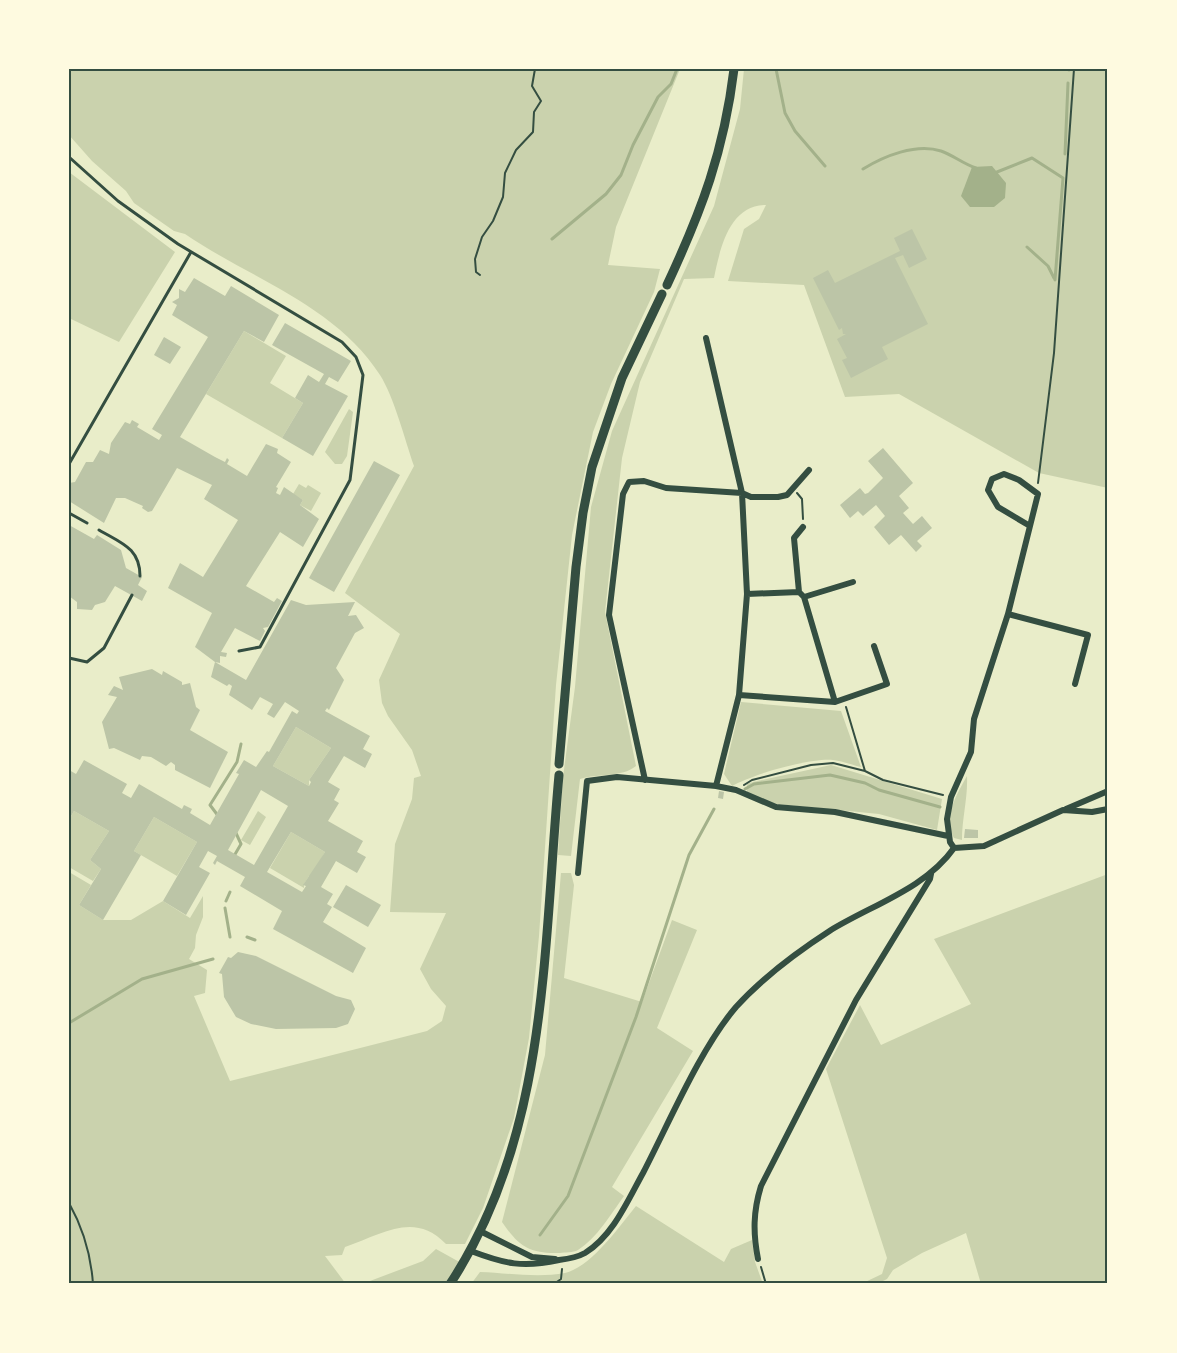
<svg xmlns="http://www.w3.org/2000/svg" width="1177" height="1353" viewBox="0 0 1177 1353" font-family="'Fira Sans',sans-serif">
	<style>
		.green { fill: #cad2ad }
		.water { fill: #a3b18a }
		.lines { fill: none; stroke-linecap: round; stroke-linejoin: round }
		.stream { stroke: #a3b18a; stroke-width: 3 }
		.building { fill: #bcc5a7; fill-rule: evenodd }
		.path { stroke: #344e41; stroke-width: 2 }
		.service { stroke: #344e41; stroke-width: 3 }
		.minor { stroke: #344e41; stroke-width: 6 }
		.secondary { stroke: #344e41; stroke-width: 9 }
		.neatline { fill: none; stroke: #344e41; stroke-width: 2 }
	</style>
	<rect width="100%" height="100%" fill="#e9edc9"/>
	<!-- green -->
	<path class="green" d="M69 69H680L616 227 608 265 660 269 654 292 611 384 593 432 572 535 556 685 539 936 529 1038 514 1118 483 1208 465 1244H446C414 1211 383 1234 345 1247L342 1255 325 1256 346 1284H69V872L91 885 79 905 103 920H131L163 901 190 918 203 896V917L196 935 195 948 189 959 207 970 205 993 194 996 230 1081 427 1031 442 1021 446 1006 431 989 420 969 446 913 390 912 395 844 412 799 414 778 421 776 412 750 388 716 382 703 379 680 400 634 345 593 414 466C405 440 394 397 380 375 335 305 251 279 185 234L174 231 134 203 126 191 92 161 69 135Z
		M744 69H1108V488L1039 473 899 394 845 397 804 285 728 281 744 229 759 219 766 205C729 205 720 249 714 278L684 279 640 382 622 458 605 612 636 766C621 778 599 773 580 779L571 856 558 855 563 777 575 687 591 507 612 431 714 206 740 109Z
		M69 172 175 252 119 342 69 318Z
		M244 331 286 356 270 383 303 403 282 438 206 394Z
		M349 409 353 412 347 456 342 464H335L325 452Z
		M299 484 306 488 308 485 321 493 311 511 300 505 303 500 293 494Z
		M741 702 841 711 861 767C852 765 842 761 833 760 808 758 754 774 732 786L724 774Z
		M296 727 331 748 309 780V786L273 766Z
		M831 765 942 799 937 830 879 814 777 804 761 800 747 792V784L753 782Z
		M967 776C968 798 962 818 962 840L954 838C942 818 957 794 967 776Z
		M74 811 109 831 90 860 101 869 93 881 69 867V820Z
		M258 811 266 817 250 845 241 840Z
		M154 817 197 842 177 876 134 851Z
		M291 832 325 852 311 877 309 876 304 884V888L270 868Z
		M561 873H571L574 885 564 978 642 1002 672 920 697 930 657 1028 693 1051 612 1187 624 1196C611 1214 597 1238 578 1250 573 1253 565 1252 560 1253 530 1254 519 1247 502 1222L545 1055Z
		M1108 874V1284H981L966 1233 922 1253 893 1270 887 1279 877 1284H861L882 1274 887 1258 826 1069 860 1005 881 1045 971 1004 934 939Z
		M636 1206 724 1262 731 1249 752 1240 755 1262 763 1284H471L480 1272C507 1273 538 1278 565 1273 591 1267 619 1227 636 1206Z
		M436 1249 463 1264 448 1284H362L423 1261Z"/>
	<!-- water -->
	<path class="water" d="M992 166 1006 183 1005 198 994 207H970L961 196 972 167Z"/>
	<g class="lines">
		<!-- stream -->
		<path class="stream" d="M776 69 785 113 795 131 825 166
			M1069 70V69
			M1065 154 1068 83
			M863 169C884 156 916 143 941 151 953 155 963 164 976 168
			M997 172 1032 158 1063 178 1055 280
			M552 239 606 194 621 175 633 145 658 97 671 84 677 69
			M1027 247 1048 266 1054 278
			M745 789 754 784 830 775 865 783 879 790 940 807
			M219 817 210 805 237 762 241 744
			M234 856 241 844 235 831
			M226 901 230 892
			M225 908 230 937
			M247 937 255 940
			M69 1023 142 979 213 959
			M540 1235 568 1196 636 1017 689 855 714 809"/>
	</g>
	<!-- building -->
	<path class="building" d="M912 229 927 259 909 268 903 255 895 258 928 324 882 347 888 359 851 378 842 360 847 358 837 339 846 334H843L842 328 839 330 813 278 828 270 835 283 900 251 894 238Z
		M194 278 225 296 231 286 279 315 264 342 244 331 180 437 215 457 225 462 227 458 229 460 227 464 247 476 266 444 278 449 277 453 291 462 276 487 278 488 276 493 280 495 284 487 303 500 300 505 319 519 303 547 280 532 246 586 274 602 277 598 282 601 268 627 263 628 265 631 260 641 235 628 221 652 227 653 226 657 220 656V663L215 662 246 680 291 600 306 605 355 602 348 616 356 615 364 628 355 633 336 668 344 680 329 710 327 708 325 711 370 736 363 749 372 754 365 768 344 756 328 782 340 789 334 800 339 803 328 821 363 841 357 852 366 857 357 873 336 861 321 887 333 894 327 904 332 907 323 922 366 948 353 973 273 929 282 911 240 886 245 877 217 861 215 865 213 863 217 856 208 851 199 867 210 873 186 915 163 901 197 842 154 817 134 851 141 855 103 920 79 905 101 869 90 860 109 831 74 811 69 820V770L76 774 84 760 127 784 122 793 131 798 139 784 182 809 184 805 192 809 190 813 210 825 239 774 236 773 244 760 256 767 267 751 269 752 292 711 297 714 299 711 285 702 274 718 267 714 273 704 260 697 252 710 229 695 232 686 229 684 227 686 211 677 215 662 195 647 212 613 168 588 180 563 203 577 238 520 204 499 212 485 177 468 152 511 148 512 142 508 143 506 125 498H116L104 523 69 501V483L75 482 86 462H93L100 450 109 454 111 443 125 422 130 424 132 420 139 424 137 427 159 440 162 435 152 429 208 337 172 315 177 305 172 302 179 298V289L185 292ZM296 727 331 748 309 780 311 782 309 786 273 766ZM261 790 288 806 254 865 228 850ZM291 832 325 852 303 885 306 886 302 892 267 872Z
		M285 323 351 361 338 382 329 377 325 384 348 396 313 456 282 438 303 403 295 398 308 375 319 382 324 374 272 345Z
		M164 337 181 347 170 364 154 355Z
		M883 448 913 483 899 496 909 508 903 513 913 524 922 516 932 528 917 541 922 546 916 552 901 535 889 545 874 527 885 516 876 505 863 516 858 511 850 518 840 505 860 488 865 494 868 493 883 478 868 461Z
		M374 461 400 475 334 592 309 578Z
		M69 525 94 539 97 535 121 550 126 568 142 577 138 585 147 591 142 601 115 586 105 602 95 605 92 610 77 609V602L69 596Z
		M152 669 162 675 163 671 182 682V685L190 683 196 707 200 710 190 730 228 752 210 788 175 770V765L171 762 166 766 151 757 142 756 140 760 114 748 109 749 102 722 117 697 108 695 114 686 123 690 119 677Z
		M719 791 724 792 723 799 718 798Z
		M965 829 978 830V838H964Z
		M346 885 381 905 368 927 333 907Z
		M238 952 256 956 336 996 351 1000 355 1009 348 1024 336 1028 276 1029 251 1024 236 1017 224 997 222 974 219 973 228 957 231 958Z"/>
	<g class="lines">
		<!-- path -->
		<path class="path" d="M480 275 476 272 475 259 482 237 493 221 503 197 505 173 516 150 533 132 534 112 541 101 532 86 535 69
			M1038 483 1054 353 1074 69
			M797 493 802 499 803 519
			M846 707 865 771
			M744 785 752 780 811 765 833 763 865 771 883 780 943 795
			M69 1203C83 1228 91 1255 93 1284
			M761 1267 766 1284
			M554 1284 561 1279 562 1269"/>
		<!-- service -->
		<path class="service" d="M69 157 118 201 178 244 342 342 356 357 363 375 350 480 260 647 239 651
			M69 464 191 252
			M69 513 87 523
			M99 530C121 543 140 548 140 576
			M69 658 87 662 104 648 132 595"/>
		<!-- minor -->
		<path class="minor" d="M706 338 742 493 747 594 739 695 716 786
			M747 594 799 592
			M804 597 853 582
			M1008 614 1088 635 1075 684
			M739 695 835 702 804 597 799 592 794 538 803 527
			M835 702 887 684 874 646
			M645 780 609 615 623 494 629 482 644 481 666 488 742 493 751 497H778L787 495 809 470
			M1066 809 1108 791
			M954 848 950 842 947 819 951 797 971 752 974 719 1008 614 1038 494 1019 480 1004 474 992 479 988 490 998 507 1030 526
			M954 848 984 846 1063 810 1092 812 1108 809
			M578 873 587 781 617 777 716 786 736 790 776 807 835 812 948 836
			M482 1232 532 1257 555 1259
			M471 1251C505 1264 523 1268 559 1260 567 1259 578 1257 585 1253 613 1236 628 1200 643 1173 669 1123 700 1049 736 1007 763 977 797 952 831 930 872 905 926 888 954 848
			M758 1259C753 1233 753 1212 761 1186L856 1000 930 879 931 874"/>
		<!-- secondary -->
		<path class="secondary" d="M667 285C702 210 724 151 734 69
			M559 764 576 567 583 513 592 467 622 378 662 294
			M450 1284C549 1134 543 948 559 775"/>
	</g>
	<!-- border -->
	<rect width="1177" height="1353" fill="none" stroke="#fefae0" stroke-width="141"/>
	<rect x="70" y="70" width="1036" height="1212" class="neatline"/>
</svg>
